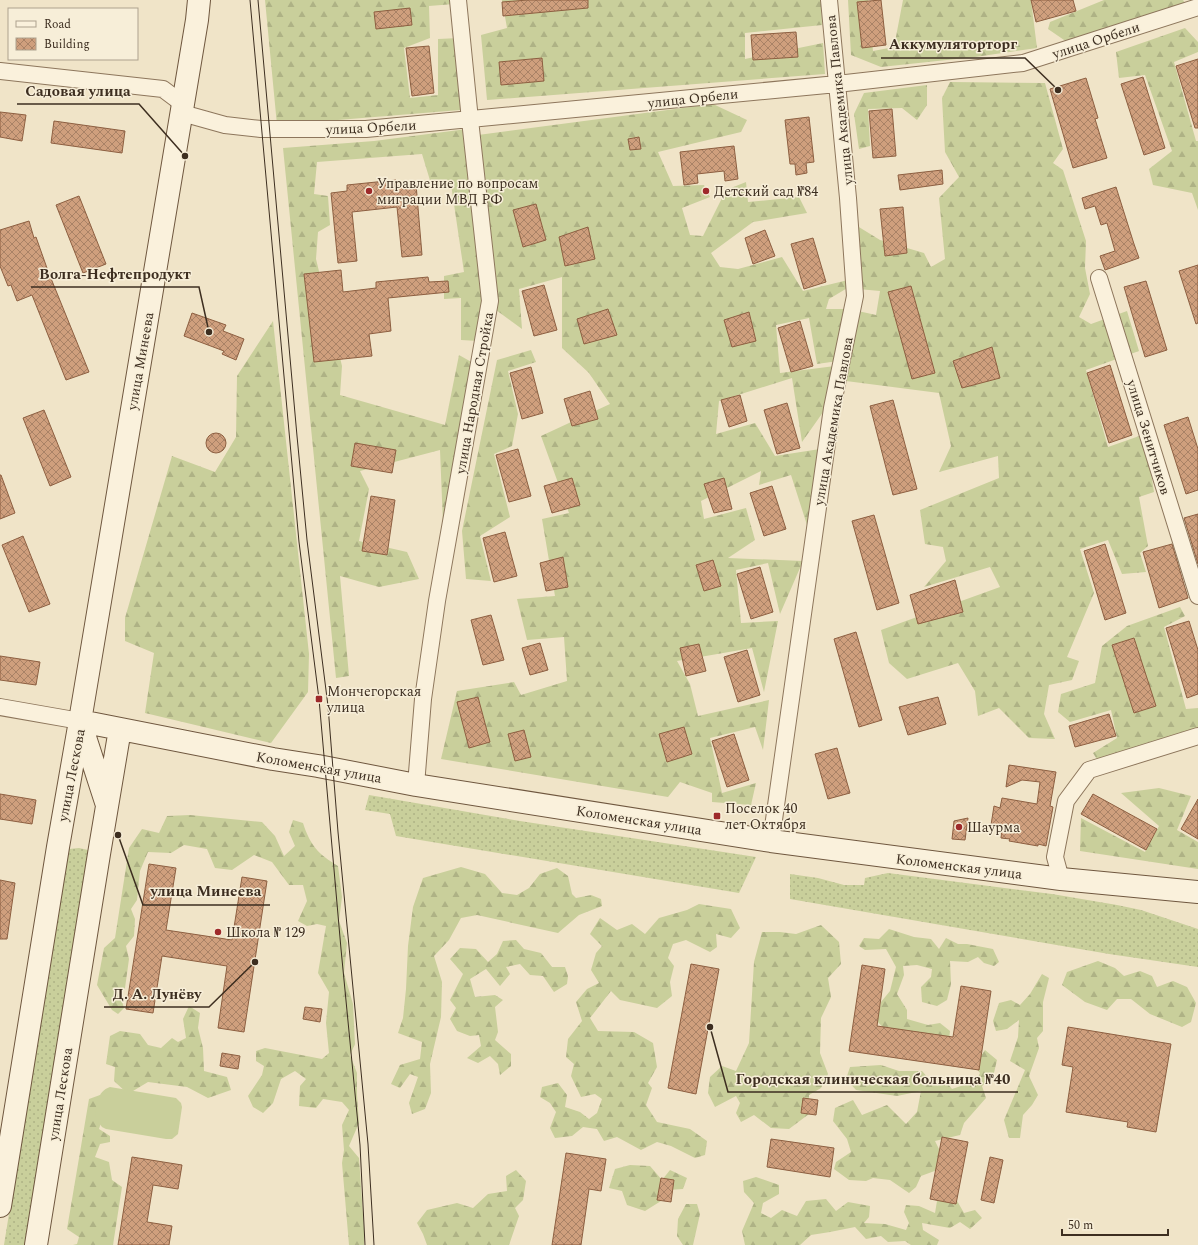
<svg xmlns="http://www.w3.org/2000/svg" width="1198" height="1245" viewBox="0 0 1198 1245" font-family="Spectral,serif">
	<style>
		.grass { fill: url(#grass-dots) }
		.forest { fill: url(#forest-firs) }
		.pitch { fill: #c9cf9b }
		.building { fill: url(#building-cross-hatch); stroke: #8d5f41 }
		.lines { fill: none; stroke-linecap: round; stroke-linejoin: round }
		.street-casing { stroke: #8d765c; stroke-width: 18 }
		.secondary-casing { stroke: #6f573f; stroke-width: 24 }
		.street { stroke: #faf1dc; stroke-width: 16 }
		.secondary { stroke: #faf1dc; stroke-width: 22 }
		.tram { stroke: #3d2e20; stroke-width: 1 }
		.poi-dot { fill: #9e2a2b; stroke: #f7eed8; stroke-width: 1.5 }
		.labels { text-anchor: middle; stroke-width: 3; stroke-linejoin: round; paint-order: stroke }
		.street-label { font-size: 14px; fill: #3d2e20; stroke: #f7eed8 }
		.poi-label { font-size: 14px; fill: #3d2e20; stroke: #f7eed8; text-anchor: start }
		.leader { fill: none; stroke: #3d2e20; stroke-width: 1.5 }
		.callout-dot { fill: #3d2e20; stroke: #f7eed8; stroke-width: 1.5 }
		.callout-label { font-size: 15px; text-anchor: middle; font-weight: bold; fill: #3d2e20; stroke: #f7eed8; stroke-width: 3; stroke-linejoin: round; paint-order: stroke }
	</style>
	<defs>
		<pattern id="grass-dots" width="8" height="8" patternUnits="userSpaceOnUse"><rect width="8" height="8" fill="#c9cf9b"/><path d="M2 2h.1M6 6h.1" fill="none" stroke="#aeb285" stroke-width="1.8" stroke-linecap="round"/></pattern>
		<pattern id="forest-firs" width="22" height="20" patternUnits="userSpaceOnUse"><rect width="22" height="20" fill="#c9cf9b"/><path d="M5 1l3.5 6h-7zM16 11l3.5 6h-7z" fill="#aeb285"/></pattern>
		<pattern id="building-cross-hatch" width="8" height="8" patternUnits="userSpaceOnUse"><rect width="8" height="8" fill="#cf9f7d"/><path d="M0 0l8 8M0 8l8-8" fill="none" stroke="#a98266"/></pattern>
	</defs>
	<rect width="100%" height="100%" fill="#f0e4c8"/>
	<!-- grass -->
	<path class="grass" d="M369 795 520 821 756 857 739 893 396 836 390 814 365 810Z
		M79 848 88 850 91 854 30 1245H4L67 852 69 849Z
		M888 873 1052 894 1117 905 1141 910 1198 929V967L1109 954 790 899V874L818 878 844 885H864L865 878Z"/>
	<!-- forest -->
	<path class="forest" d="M265 0H454V4L429 6 430 38 404 48 410 98 438 95V39L459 38 460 110 277 125Z
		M502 0H821L822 25 745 33V59L823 43 825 74 487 100 481 35 507 28Z
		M848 0H868L873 51 894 47 903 0H1031L1037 48 975 57 881 67 851 55Z
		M1104 0H1183L1185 3 1067 42 1048 29 1050 22Z
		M1185 28 1198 42V52L1174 62 1196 141H1198V210L1192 193 1153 185 1149 169 1172 151 1145 75 1119 78 1116 52Z
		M950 82 1045 83 1063 149 1053 163 1063 170 1086 241 1085 268 1090 294 1079 317 1091 324 1127 311 1139 351 1086 370 1108 447 1145 434 1154 492 1139 497 1148 546 1140 553 1146 572 1122 574 1108 540 1080 549 1094 593 1067 657 1079 661 1072 680 1049 685 1044 714 1055 739 1029 738 999 708 978 716 975 691 958 663 907 679 889 663 881 630 1000 587 990 567 924 587 946 561 943 547 925 544 920 510 999 478 998 456 939 472 951 446 939 393 846 381 858 311 876 315 880 291 858 289 854 224 880 240 924 253 931 267 945 259 939 198 959 177 945 152 942 98Z
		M927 85V105L917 120 902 108 868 109 870 146 859 149 854 114 864 93Z
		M713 104 747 120 741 132 658 152 673 186 704 185 710 197 682 208 690 235 703 236 726 190 746 182 748 202 799 197 807 213 753 222 711 253 720 267 738 269 782 257 803 291 848 280 849 287 829 299 826 309H849L838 361 817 364 809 318 776 325 780 373 835 366 826 408 802 442 792 378 719 401 716 434 755 423 775 456 820 449 807 525 791 475 759 485 761 471 701 501 704 519 746 508 755 540 728 558 803 561 780 614 768 563 736 570 741 623 778 621 764 692 752 648 677 661 690 684 698 716 769 700 763 750 755 727 710 738 722 793 756 783 751 805 712 802V793L680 782 668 797 441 759 457 691 514 682 521 695 567 681 564 637 527 640 517 599 555 596 542 519 569 513 541 436 610 404 589 373 562 348V277L519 289 522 329 496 310 478 135Z
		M467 129 487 301 478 341 461 340V298L444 299V276L464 272 451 184 432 187 422 154 317 162 314 194 328 196 330 225 318 232 316 259 342 366 340 395 445 425 459 355 475 364 443 524 440 450 360 471 369 489 359 541 407 552 419 579 379 587 340 576 349 676 336 678 283 148 374 141Z
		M273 321 309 654 308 692 271 743 145 713 154 653 125 641V618L172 456 215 472 236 437 237 376Z
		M531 350 536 362 508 371 518 414 512 446 494 454 510 517 480 536 491 581 466 579 462 531 497 360Z
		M1180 607 1185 616 1164 627 1186 709 1198 708V729L1098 761 1093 753 1117 738 1111 710 1070 722 1058 712 1061 694 1095 683 1102 646 1127 626Z
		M1159 788 1191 796 1177 830 1198 842V869L1080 851 1081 818 1145 852 1159 826 1121 793Z
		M190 815 262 822 275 836 284 856 295 846 289 832 293 820 303 823C310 845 318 854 338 866L342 897 339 921 347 943 344 973 353 1004 355 1044 350 1055 357 1073V1095L359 1123 349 1146 359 1158 364 1229V1245H349L342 1163 344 1150 342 1125 349 1110 342 1102 323 1099 316 1108 299 1106 300 1086 306 1079 295 1071 281 1079 273 1103 263 1113 253 1107 248 1096 262 1075 264 1066 256 1061V1051L265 1048 322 1059 329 1053 326 1023 329 992 318 973 326 926 317 924 307 926 298 921 307 901 303 885H289L272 862 254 855 232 870 215 868 207 849 184 845 171 853 148 852 140 871 137 900 131 909 135 919 134 936 126 946 129 959 125 988 120 995 124 1008 118 1014 112 1010 97 985 104 948 115 938 129 848 142 829 159 833 167 816Z
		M461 867 485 874 502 893 517 895 529 888 540 874 557 868 568 876 572 894 576 898 591 895 601 899 602 906 579 915 558 933 477 915 461 918 449 940 434 956 442 982 441 1017 430 1064 431 1093 425 1109 412 1114 409 1103 418 1077 410 1074 400 1088 391 1084 400 1065 420 1059 422 1042 398 1033 403 1018 406 989 408 946 413 907 423 878Z
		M699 904 731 909 740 928 731 938 716 934 717 947 710 952 686 940 673 944 668 958 674 966 670 982 672 996 657 1008 620 1000 611 991 590 1018 598 1031 634 1032 653 1043 657 1067 648 1083 652 1088 646 1105 657 1122 690 1129 707 1141 705 1155 695 1158 671 1146 657 1142 641 1150 617 1137 604 1141 597 1129 583 1127 572 1136 555 1138 550 1128 556 1112 550 1103 540 1097 542 1087 558 1083 567 1095 565 1107 580 1112 589 1119 597 1113 602 1099 595 1094 581 1097 571 1076 574 1064 566 1057 568 1039 582 1021 576 1002 587 989 599 983 591 970 596 953 602 946 590 934 600 918 617 930 632 924 645 934 659 918 687 910Z
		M821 925 839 942 841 964 828 978 831 997 821 1018 820 1053 828 1074 821 1088 809 1095V1114L789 1129 771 1128 754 1115 741 1122 736 1113 740 1103 736 1096 715 1107 708 1093 710 1077 722 1066 736 1071 749 1043 754 962 762 932H780L796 934Z
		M889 929 914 937 931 939 939 949 946 938 958 944H967L993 949 999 962 994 966 984 963 978 957 968 962 950 961 951 984 947 1000 937 1006 922 1002 921 987 931 977 932 969 917 965 903 966 904 975 897 994 907 1010V1019L928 1025 940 1023 950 1031 949 1040 888 1033 877 1021 881 1002 890 991 896 967 886 949 865 950 859 946 864 938 879 939Z
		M516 940 524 949 541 953 552 967H565L568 976 567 984 554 992 543 976 530 975 520 964 506 967 510 974 500 986 486 969 470 979 475 997 495 995 503 1000 495 1007 498 1032 495 1040 511 1054V1066L500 1075 498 1064 490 1056 478 1063 467 1058 481 1046 479 1035 470 1036 457 1031 450 1019 456 1008 450 1000 463 974 450 959 460 948 476 949 488 962 497 954 503 941Z
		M1098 961 1115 968 1124 976 1140 971 1152 976 1157 987 1173 981 1187 987 1196 1003 1191 1022 1182 1027 1150 1014 1131 999H1117L1107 1010 1085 1002 1062 985 1067 972Z
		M1042 974 1049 978 1043 1002V1031L1037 1038 1039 1048 1029 1076 1038 1095 1032 1105 1023 1115 1020 1138H1009L1004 1120 1025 1070 1010 1061 1018 1037 1019 1020 1007 1029 996 1031 993 1021 999 1003 1011 1000 1020 1005 1030 994Z
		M189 1006 200 1013 198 1028 203 1048 204 1071 227 1077 231 1090 208 1098 187 1087 148 1082 128 1094 114 1081 115 1067 106 1064 110 1036 120 1031 140 1034 148 1045 161 1048 172 1038 178 1042 186 1038 183 1019Z
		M985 1050 997 1060 993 1077 982 1086 986 1098 964 1123 960 1135 935 1141 942 1155 940 1169 921 1176 916 1187 909 1193 890 1180 873 1178 866 1181 849 1180 834 1169 836 1162 851 1152 847 1139 833 1121 835 1108 853 1100 862 1115 887 1105 906 1124 917 1112 921 1091 897 1096 856 1090 846 1079 850 1067 881 1065 899 1071H922L930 1080 944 1079 952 1089 976 1081 980 1073 974 1066Z
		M100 1095 105 1110 99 1129 110 1136V1142L100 1144 95 1157 109 1162 112 1180 122 1187 113 1245H73L77 1244 79 1237 67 1229 89 1099Z
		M630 1165 650 1166 662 1180 670 1170 687 1178 683 1189 668 1190 661 1201 645 1211 627 1205 622 1191 609 1188 615 1169Z
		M516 1170 526 1181 523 1200 515 1208 519 1216 509 1245H427L423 1234 417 1223 427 1210 457 1203 473 1208 488 1194 507 1191 506 1176Z
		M756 1177 779 1185V1194L763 1203 761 1213 771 1218 782 1210 797 1216 806 1201 826 1199 836 1211 848 1202 870 1206 869 1217 864 1223 885 1224 906 1230 909 1223 904 1212 906 1205 919 1206 935 1213 938 1195 952 1192 964 1213 975 1210 982 1218 970 1229 960 1222 950 1228 922 1223 923 1230 939 1240 937 1245H911L905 1241 888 1242 881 1236 866 1239 855 1227 830 1232 811 1235 800 1245H745L742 1231 754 1203 744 1192 743 1181Z
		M686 1204H697L700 1214 693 1245H683L677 1236 678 1219Z"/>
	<!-- pitch -->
	<path class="pitch" d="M110 1087 176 1098 181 1103 182 1107 178 1134 172 1139H166L106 1129 102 1127 96 1119C95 1107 97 1091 110 1087Z"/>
	<!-- building -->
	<path class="building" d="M528 0H588V8L503 16 502 2Z
		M881 0 886 45 862 48 857 2Z
		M1031 0H1073L1076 11 1036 22Z
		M410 8 412 25 376 29 374 12Z
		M796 32 798 57 753 60 751 35Z
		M429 46 434 93 412 96 406 48Z
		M542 58 544 81 501 85 499 62Z
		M1198 59V128H1195L1176 66Z
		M1143 77 1165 148 1144 155 1121 84Z
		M1086 78 1098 118 1095 119 1107 158 1073 168 1050 89Z
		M892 109 896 156 873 158 869 111Z
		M0 112 26 115 22 141 0 137Z
		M809 117 814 162 806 163 807 173 796 175 795 164H790L785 120Z
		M54 121 125 131 122 153 51 143Z
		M639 137 641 149 630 150 628 139Z
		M734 146 738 179 725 181 724 171 697 174 698 183 684 185 680 152Z
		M942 170 943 184 900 190 898 175Z
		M396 180 397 186 416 184 422 255 402 257 397 207 352 212 357 261 338 263 331 193 347 191V185Z
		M1116 187 1134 244 1139 258 1105 270 1100 256 1115 251 1107 223 1101 225 1095 206 1085 209 1082 198Z
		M79 196 106 264 83 273 56 205Z
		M536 204 546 240 523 247 513 210Z
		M903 207 907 253 885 256 880 209Z
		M29 221 34 238 36 237 48 271 89 372 66 380 32 295 17 301 11 285 8 286 0 266V230Z
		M588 227 595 259 565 266 559 237Z
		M765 230 775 256 753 264 745 238Z
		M813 238 826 282 804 289 791 244Z
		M1198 265V323L1196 324 1179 271Z
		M341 270 343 292 376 288V282L428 277 429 282 448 281 449 292 388 298 391 331 369 334 372 356 314 362 304 274Z
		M1146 281 1167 350 1145 357 1124 287Z
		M544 285 557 330 534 336 522 291Z
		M911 286 935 373 912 379 888 292Z
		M608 309 617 335 584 344 577 319Z
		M749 312 756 341 732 347 724 320Z
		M192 313 226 325 223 331 244 339 236 360 222 354 224 351 184 336Z
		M800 321 813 366 791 372 778 328Z
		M992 347 1000 378 962 388 953 361Z
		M1110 365 1132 435 1109 443 1087 373Z
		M531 367 543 413 522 419 510 373Z
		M590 391 598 419 572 426 564 399Z
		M740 395 747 421 729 427 721 400Z
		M893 400 917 489 893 495 870 406Z
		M787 403 800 448 777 454 764 410Z
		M44 410 71 477 50 486 23 418Z
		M1188 417 1198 449V490L1186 494 1164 425Z
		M206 443a10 10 0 1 1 20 0a10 10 0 1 1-20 0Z
		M355 443 396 450 392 473 351 466Z
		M518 449 531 496 509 502 496 455Z
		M0 475H1L15 513 0 519Z
		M572 478 580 505 552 513 544 486Z
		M724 478 732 509 714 513 704 484Z
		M772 486 786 529 764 536 750 493Z
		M371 496 395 500 387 555 362 551Z
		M1198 514V564L1184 518Z
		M874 515 899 603 877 610 852 521Z
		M505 532 517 576 494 582 483 538Z
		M23 536 50 604 29 612 2 545Z
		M1105 544 1126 613 1105 620 1084 551Z
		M1172 544 1188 598 1159 608 1143 552Z
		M563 557 568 587 546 591 540 563Z
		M713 560 721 586 704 591 696 565Z
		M760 567 773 612 751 619 737 574Z
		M955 580 963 612 918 624 910 595Z
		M491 615 504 660 483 665 471 620Z
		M1189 621 1198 650V694L1187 698 1166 628Z
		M856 632 882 720 859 727 834 639Z
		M1134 638 1156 706 1134 713 1112 645Z
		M540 643 548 670 530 675 522 648Z
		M699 644 706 671 686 676 680 648Z
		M747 650 760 695 738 702 724 657Z
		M0 656 40 662 36 685 0 680Z
		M478 697 490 742 469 748 457 702Z
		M938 697 946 724 908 735 899 707Z
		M1109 714 1116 736 1075 747 1069 726Z
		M684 727 692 754 667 762 659 734Z
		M524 730 531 757 515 761 508 734Z
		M734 734 749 780 727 787 712 741Z
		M837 748 850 793 828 799 815 754Z
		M1009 765 1056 772 1050 806 1053 807 1046 846 1038 844V846L1009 841 1010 839 1001 838 1002 827 991 825 994 806 1000 808 1002 798 1037 804 1040 782 1022 780 1006 787Z
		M0 794 36 800 32 824 0 819Z
		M1093 794 1157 829 1146 850 1081 814Z
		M1198 799V839L1181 829Z
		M968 818 965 840 952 839 954 821Z
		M149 864 176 868 166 930 232 940 242 877 267 881 244 1032 218 1028 227 966 162 956 153 1013 126 1009Z
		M0 880 15 883 7 939H0Z
		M691 964 719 969 696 1094 668 1088Z
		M862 965 885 969 877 1026 953 1037 961 986 991 991 979 1070 849 1051Z
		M305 1007 322 1009 320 1022 303 1019Z
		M1068 1027 1171 1044 1156 1132 1127 1127 1128 1122 1066 1112 1073 1067 1062 1065Z
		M222 1053 240 1056 238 1069 220 1066Z
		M803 1098 818 1100 816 1115 801 1113Z
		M942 1137 968 1142 956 1204 930 1199Z
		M771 1139 834 1148 830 1177 767 1167Z
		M566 1153 606 1159 601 1191 589 1189 581 1245H552Z
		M132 1157 182 1165 178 1189 153 1185 147 1222 172 1226 169 1245H118Z
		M990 1157 1003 1160 994 1203 981 1200Z
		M661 1178 674 1180 671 1202 657 1200Z"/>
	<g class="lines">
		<!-- street casing -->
		<g class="street-casing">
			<path id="street" d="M0 71 163 89 183 104
				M182 113 225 125 261 129H366L837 84 1023 63 1198 7
				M1099 278 1198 596
				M0 707 80 721
				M416 785 423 699 437 601 490 301 470 120 458 0
				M771 841 832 408 855 296 848 198 829 0
				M1061 879 1055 857 1066 801 1089 770 1198 736"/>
		</g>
		<!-- secondary casing -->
		<g class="secondary-casing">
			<path id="secondary" d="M80 721 273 759 318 766 416 785 771 841 1061 879 1198 892
				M81 725 106 802
				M0 1206 58 847 80 721 197 20 199 0
				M36 1245 99 854 120 729"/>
		</g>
		<!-- street -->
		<use href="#street" class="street"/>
		<!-- secondary -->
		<use href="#secondary" class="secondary"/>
		<!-- tram -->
		<path class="tram" d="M250 0 299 542 319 699 341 949 360 1145 365 1245
			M258 0 297 436 307 540 328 706 338 832 368 1144 374 1245"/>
	</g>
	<!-- markers -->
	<g class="poi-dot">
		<circle cx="369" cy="191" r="4"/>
		<circle cx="706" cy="191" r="4"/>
		<rect x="315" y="695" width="8" height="8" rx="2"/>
		<rect x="713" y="812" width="8" height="8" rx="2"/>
		<circle cx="959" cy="827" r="4"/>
		<circle cx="218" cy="932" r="4"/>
	</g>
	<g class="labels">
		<!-- street labels -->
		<g class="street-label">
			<text transform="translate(1096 40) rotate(-18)" y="5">улица Орбели</text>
			<text transform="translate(693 98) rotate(-6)" y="5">улица Орбели</text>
			<text transform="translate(839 100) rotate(-96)" y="5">улица Академика Павлова</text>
			<text transform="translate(371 127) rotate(-3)" y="5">улица Орбели</text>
			<text transform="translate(140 361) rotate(-80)" y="5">улица Минеева</text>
			<text transform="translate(474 393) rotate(-80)" y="5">улица Народная Стройка</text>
			<text transform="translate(833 421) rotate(-80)" y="5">улица Академика Павлова</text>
			<text transform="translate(1149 437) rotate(73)" y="5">улица Зенитчиков</text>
			<text transform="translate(319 767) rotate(10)" y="5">Коломенская улица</text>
			<text transform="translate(71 775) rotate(-79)" y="5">улица Лескова</text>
			<text transform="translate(639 820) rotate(9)" y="5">Коломенская улица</text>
			<text transform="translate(959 866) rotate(7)" y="5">Коломенская улица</text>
			<text transform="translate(60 1094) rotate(-81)" y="5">улица Лескова</text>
		</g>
		<!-- poi labels -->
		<g class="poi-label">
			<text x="377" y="188">Управление по вопросам<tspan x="377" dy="16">миграции МВД РФ</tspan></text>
			<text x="714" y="196">Детский сад №84</text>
			<text x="327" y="696">Мончегорская<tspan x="327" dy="16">улица</tspan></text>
			<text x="725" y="813">Поселок 40<tspan x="725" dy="16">лет Октября</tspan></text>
			<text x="967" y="832">Шаурма</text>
			<text x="226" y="937">Школа № 129</text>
		</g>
	</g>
	<!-- callouts -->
	<path class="leader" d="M1058 90L1025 58H881M185 156L139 104H17M209 332L199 287H31M118 835L143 905H270M255 962L209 1007H104M710 1027L728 1092H1018"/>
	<g class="callout-dot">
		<circle cx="1058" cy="90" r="4"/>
		<circle cx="185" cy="156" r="4"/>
		<circle cx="209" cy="332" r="4"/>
		<circle cx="118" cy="835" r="4"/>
		<circle cx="255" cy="962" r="4"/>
		<circle cx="710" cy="1027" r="4"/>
	</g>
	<g class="callout-label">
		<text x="953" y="49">Аккумуляторторг</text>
		<text x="78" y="96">Садовая улица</text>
		<text x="115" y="279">Волга-Нефтепродукт</text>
		<text x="206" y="896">улица Минеева</text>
		<text x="157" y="999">Д. А. Лунёву</text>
		<text x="873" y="1084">Городская клиническая больница №40</text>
	</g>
	<!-- legend -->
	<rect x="8" y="8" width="130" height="52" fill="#f7eed8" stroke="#ada18e"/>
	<rect x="16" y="21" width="20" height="6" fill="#faf1dc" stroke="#ada18e"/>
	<text x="44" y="28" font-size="12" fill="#3d2e20">Road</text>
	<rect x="16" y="38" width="20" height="12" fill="url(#building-cross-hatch)" stroke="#ada18e"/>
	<text x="44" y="48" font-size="12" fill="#3d2e20">Building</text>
	<!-- scale -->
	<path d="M1062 1229v6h106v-6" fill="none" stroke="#3d2e20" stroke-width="2"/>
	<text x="1068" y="1229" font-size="12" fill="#3d2e20" stroke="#f7eed8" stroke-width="3" paint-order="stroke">50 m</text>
</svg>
